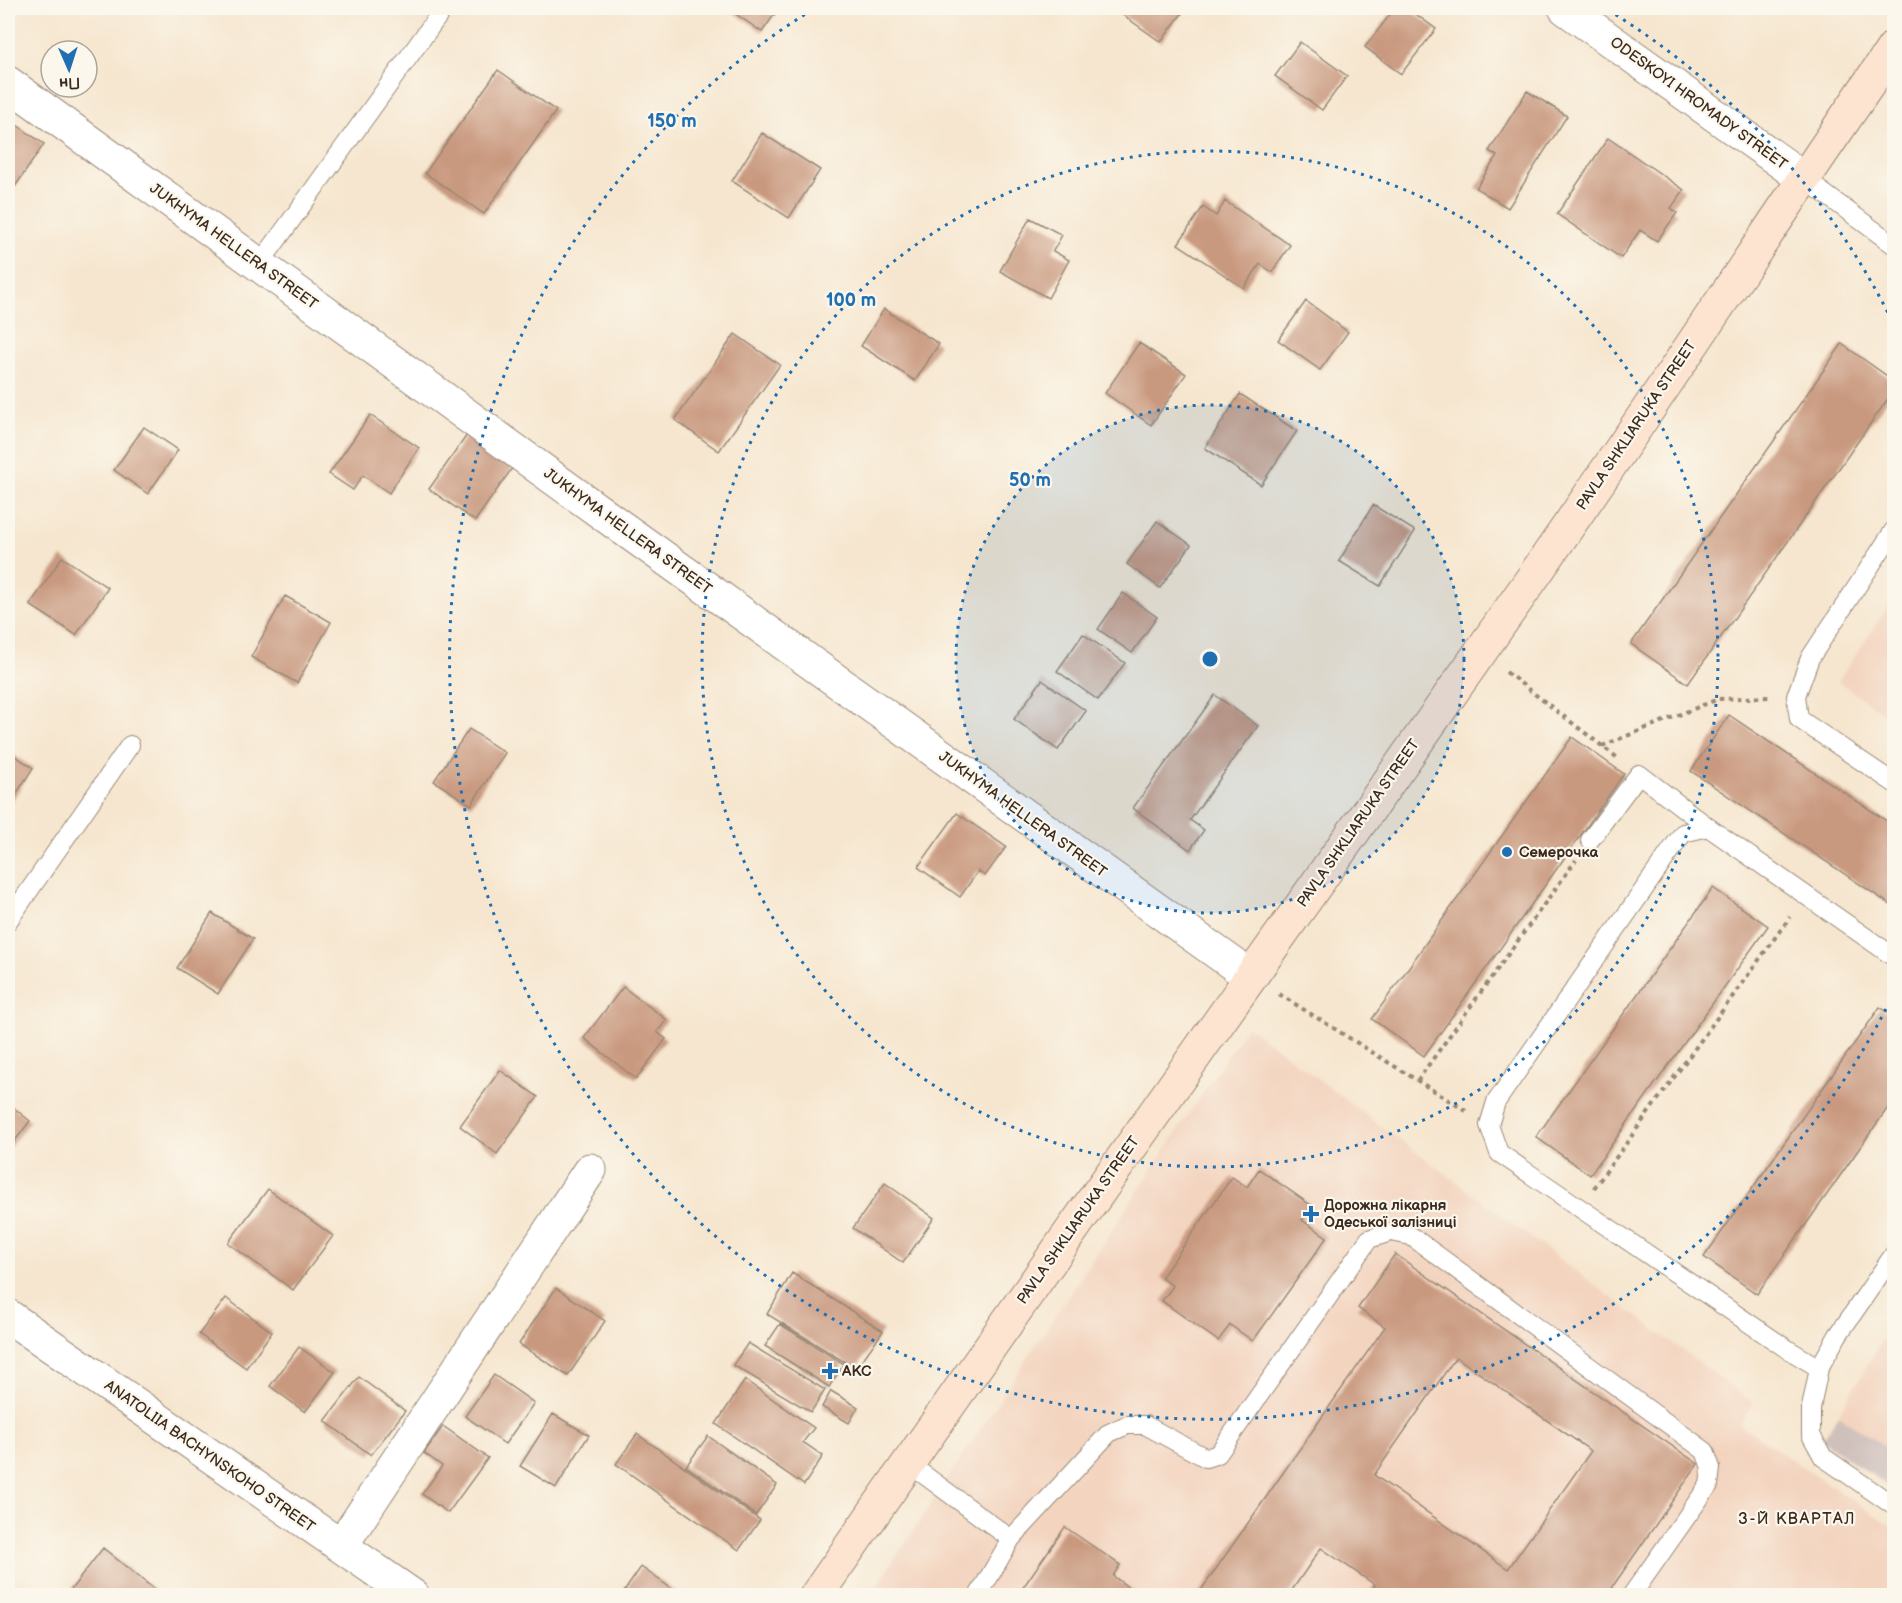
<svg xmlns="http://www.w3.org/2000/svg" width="1902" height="1603" font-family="'Balsamiq Sans',sans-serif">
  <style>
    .built { fill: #f3d4bf }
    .industrial { fill: #cfc0bb }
    .building { fill: #c9997f; fill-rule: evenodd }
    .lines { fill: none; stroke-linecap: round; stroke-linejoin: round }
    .lane-casing { stroke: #988876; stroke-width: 20 }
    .street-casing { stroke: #988876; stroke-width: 35 }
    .secondary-casing { stroke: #988876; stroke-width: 35 }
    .path { stroke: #988876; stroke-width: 4; stroke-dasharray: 4.5 4.5; stroke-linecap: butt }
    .lane { stroke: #fff; stroke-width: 18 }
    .street { stroke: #fff; stroke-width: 33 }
    .secondary { stroke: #fde4d1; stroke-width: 33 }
    .ring { fill: none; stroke: #1f6fb2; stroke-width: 3; stroke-dasharray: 3 6 }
    .poi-dot { fill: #1f6fb2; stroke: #fbf7ec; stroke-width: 2 }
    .labels { text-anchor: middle; stroke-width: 4.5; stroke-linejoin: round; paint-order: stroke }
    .street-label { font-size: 15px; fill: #3b2a1e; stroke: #fbf7ec }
    .poi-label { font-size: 15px; font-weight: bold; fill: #3b2a1e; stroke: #fbf7ec; text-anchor: start }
    .neighbourhood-label { font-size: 16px; letter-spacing: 1.5px; fill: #3b2a1e; stroke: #fbf7ec }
    .centre { fill: #1f6fb2; stroke: #fbf7ec; stroke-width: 3 }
    .ring-label { font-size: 18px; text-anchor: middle; font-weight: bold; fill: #1f6fb2; stroke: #fbf7ec; stroke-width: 4.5; stroke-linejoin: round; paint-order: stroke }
  </style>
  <rect width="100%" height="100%" fill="#fbf7ec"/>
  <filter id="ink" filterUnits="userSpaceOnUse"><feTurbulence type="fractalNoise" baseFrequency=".0167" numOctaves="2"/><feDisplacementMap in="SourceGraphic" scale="12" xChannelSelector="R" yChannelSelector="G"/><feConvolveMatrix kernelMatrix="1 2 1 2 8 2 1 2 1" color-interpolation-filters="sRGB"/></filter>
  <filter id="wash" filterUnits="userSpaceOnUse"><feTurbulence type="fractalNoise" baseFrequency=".008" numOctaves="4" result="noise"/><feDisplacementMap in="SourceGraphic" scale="24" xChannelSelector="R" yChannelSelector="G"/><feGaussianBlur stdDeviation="1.35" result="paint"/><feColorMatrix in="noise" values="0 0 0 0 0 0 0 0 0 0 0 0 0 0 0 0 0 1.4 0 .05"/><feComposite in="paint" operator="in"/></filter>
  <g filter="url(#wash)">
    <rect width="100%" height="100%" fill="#f6e6cf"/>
    <path class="built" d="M1894,598V721L1838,681Z
      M1247,1026L1753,1403L1740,1425L1894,1528V1595L870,1596Z
      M1894,1320V1452L1838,1415Z"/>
    <path class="industrial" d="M1838,1415L1894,1452V1490L1822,1441Z"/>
    <g id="blocks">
      <path class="building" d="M727,8H779L762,32Z
        M1113,8H1186L1161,42Z
        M1395,8H1407L1436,29L1401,74L1365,47Z
        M1300,42L1347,76L1322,110L1275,76Z
        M498,70L556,111L484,214L425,173Z
        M1527,91L1567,116L1508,208L1476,188L1497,156L1489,151Z
        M8,119L44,144L8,197Z
        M762,133L820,170L789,218L732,181Z
        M1608,138L1684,190L1671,208L1677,213L1657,241L1640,230L1621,258L1557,214Z
        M1225,201L1290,245L1272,272L1260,264L1244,288L1178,244L1203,207L1216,216Z
        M1030,218L1062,235L1053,251L1069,260L1048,298L1000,271Z
        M1306,301L1348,332L1320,370L1278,340Z
        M884,309L939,344L915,381L861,346Z
        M735,334L780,365L719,451L675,420Z
        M1139,343L1186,374L1151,425L1105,393Z
        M1842,344L1894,381V390L1688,684L1631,644Z
        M1240,394L1297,431L1261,485L1205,448Z
        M370,415L419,448L389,493L363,475L353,490L329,474Z
        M144,427L178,450L148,494L114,470Z
        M467,435L513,467L475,521L429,489Z
        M1373,505L1415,531L1380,586L1339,561Z
        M1157,521L1191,545L1160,588L1127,564Z
        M62,557L108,588L76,635L30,605Z
        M1123,593L1157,617L1132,653L1098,629Z
        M285,596L331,622L297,683L251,657Z
        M1083,634L1125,663L1098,700L1057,671Z
        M1042,680L1086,711L1058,750L1014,719Z
        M1215,695L1258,726L1190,820L1204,830L1190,850L1133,808Z
        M1729,715L1894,826V907L1691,771Z
        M469,729L505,753L471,805L434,781Z
        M1572,737L1624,774L1424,1056L1372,1019Z
        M8,751L33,768L8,807Z
        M957,813L1006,847L985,876L978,871L960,897L918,867Z
        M1713,888L1768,926L1590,1175L1536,1137Z
        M212,913L253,939L218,994L177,968Z
        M623,987L667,1020L657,1032L666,1039L636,1079L584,1038Z
        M1880,1007L1894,1017V1099L1757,1294L1704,1257Z
        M500,1070L538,1097L497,1154L460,1126Z
        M8,1103L30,1121L8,1150Z
        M1259,1169L1312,1206L1302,1220L1327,1237L1253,1341L1230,1325L1218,1341L1162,1301L1173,1286L1161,1278L1232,1177L1247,1187Z
        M885,1183L934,1218L903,1263L853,1228Z
        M268,1189L333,1236L293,1290L228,1243Z
        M1395,1254L1698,1464L1606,1596H1368L1375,1585L1321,1548L1288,1596H1197L1385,1327L1358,1308ZM1456,1357L1591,1451L1508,1569L1374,1475Z
        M792,1273L883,1331L856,1369L767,1314Z
        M556,1288L605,1321L568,1376L519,1344Z
        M226,1298L272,1332L246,1368L199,1334Z
        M780,1324L844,1364L829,1387L765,1346Z
        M748,1343L825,1390L811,1412L733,1365Z
        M299,1347L335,1372L305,1412L270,1386Z
        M494,1375L534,1403L505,1444L465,1416Z
        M359,1377L405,1411L371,1455L325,1421Z
        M745,1380L814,1428L803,1442L823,1456L804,1485L716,1424Z
        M831,1391L858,1407L849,1423L822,1407Z
        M553,1414L589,1435L556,1488L520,1466Z
        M443,1426L488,1458L448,1513L422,1494L442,1466L424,1453Z
        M637,1434L760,1520L739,1550L616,1464Z
        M708,1436L777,1485L756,1515L686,1466Z
        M1065,1527L1120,1565L1113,1576L1140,1596H1017Z
        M103,1548L155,1590L151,1596H66Z
        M641,1567L682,1596H621Z"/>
    </g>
  </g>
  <g filter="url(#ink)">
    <use href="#blocks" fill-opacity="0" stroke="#988876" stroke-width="1.5"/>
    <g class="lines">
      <defs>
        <path id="lane" d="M1803,178L1894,245
          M259,265L444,8
          M1894,530L1810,658L1796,696L1799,719L1894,783
          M1590,840L1639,774L1708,827
          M8,921L130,745
          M1894,1254L1838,1335L1819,1368L1811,1408V1435L1823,1457L1894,1506
          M1819,1368L1784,1347L1499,1153L1489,1125L1496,1102L1683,833L1708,827L1894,957
          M908,1463L1011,1539
          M978,1596L1011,1539L1109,1433L1127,1425H1145L1206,1458L1218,1454L1369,1239L1391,1232L1411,1236L1705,1451L1711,1468L1709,1485L1631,1596"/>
        <path id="street" d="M1565,8L1803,178
          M8,83L621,527L1250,976
          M8,1316L413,1596
          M341,1546L590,1170"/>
        <path id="secondary" d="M816,1596C1052,1255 1293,919 1531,580C1654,404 1772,224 1894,47"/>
      </defs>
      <use href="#lane" class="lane-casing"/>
      <use href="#street" class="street-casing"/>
      <use href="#secondary" class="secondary-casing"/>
      <path class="path" d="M1506,672L1619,759
        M1602,746L1718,699L1771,697
        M1279,994L1466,1111
        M1417,1081L1576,860
        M1594,1188L1790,917"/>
      <use href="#lane" class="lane"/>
      <use href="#street" class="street"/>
      <use href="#secondary" class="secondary"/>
    </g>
  </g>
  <circle cx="1210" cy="659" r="254" fill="#1f6fb2" fill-opacity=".12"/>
  <g class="ring">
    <circle cx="1210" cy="659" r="254"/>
    <circle cx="1210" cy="659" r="508"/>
    <path d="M1894 993A761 761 0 1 1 812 10M1608 10A761 761 0 0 1 1894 325"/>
  </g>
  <g class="poi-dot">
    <circle cx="1507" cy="852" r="6"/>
    <path d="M1308 1205h6v6h6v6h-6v6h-6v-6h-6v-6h6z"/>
    <path d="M827 1362h6v6h6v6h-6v6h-6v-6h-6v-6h6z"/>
  </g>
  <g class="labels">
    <g class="street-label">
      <text transform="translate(1699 103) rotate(36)" y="5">ODESKOYI HROMADY STREET</text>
      <text transform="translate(234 246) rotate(36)" y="5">JUKHYMA HELLERA STREET</text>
      <text transform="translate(1636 425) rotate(-56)" y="5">PAVLA SHKLIARUKA STREET</text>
      <text transform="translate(628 531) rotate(36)" y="5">JUKHYMA HELLERA STREET</text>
      <text transform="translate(1023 814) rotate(36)" y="5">JUKHYMA HELLERA STREET</text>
      <text transform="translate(1358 823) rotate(-55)" y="5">PAVLA SHKLIARUKA STREET</text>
      <text transform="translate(1078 1220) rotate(-55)" y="5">PAVLA SHKLIARUKA STREET</text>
      <text transform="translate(210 1456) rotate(35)" y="5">ANATOLIIA BACHYNSKOHO STREET</text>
    </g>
    <g class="poi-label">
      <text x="1519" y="857">Семерочка</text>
      <text x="1324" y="1210">Дорожна лікарня<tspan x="1324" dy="17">Одеської залізниці</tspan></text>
      <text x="842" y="1376">АКС</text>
    </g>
    <g class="neighbourhood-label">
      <text x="1797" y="1524">3-Й КВАРТАЛ</text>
    </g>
  </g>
  <circle cx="1210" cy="659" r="9" class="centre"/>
  <g class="ring-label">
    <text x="672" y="127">150 m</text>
    <text x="851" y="306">100 m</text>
    <text x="1030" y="486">50 m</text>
  </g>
  <rect width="1902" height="1603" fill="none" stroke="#fbf7ec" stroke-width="30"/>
  <g transform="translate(69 69) rotate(177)"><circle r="28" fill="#fbf7ec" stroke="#aea59a" stroke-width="1.5"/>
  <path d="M0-4.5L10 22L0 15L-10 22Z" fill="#1f6fb2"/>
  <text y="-9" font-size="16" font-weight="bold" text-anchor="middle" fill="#3b2a1e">Пн</text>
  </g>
</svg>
